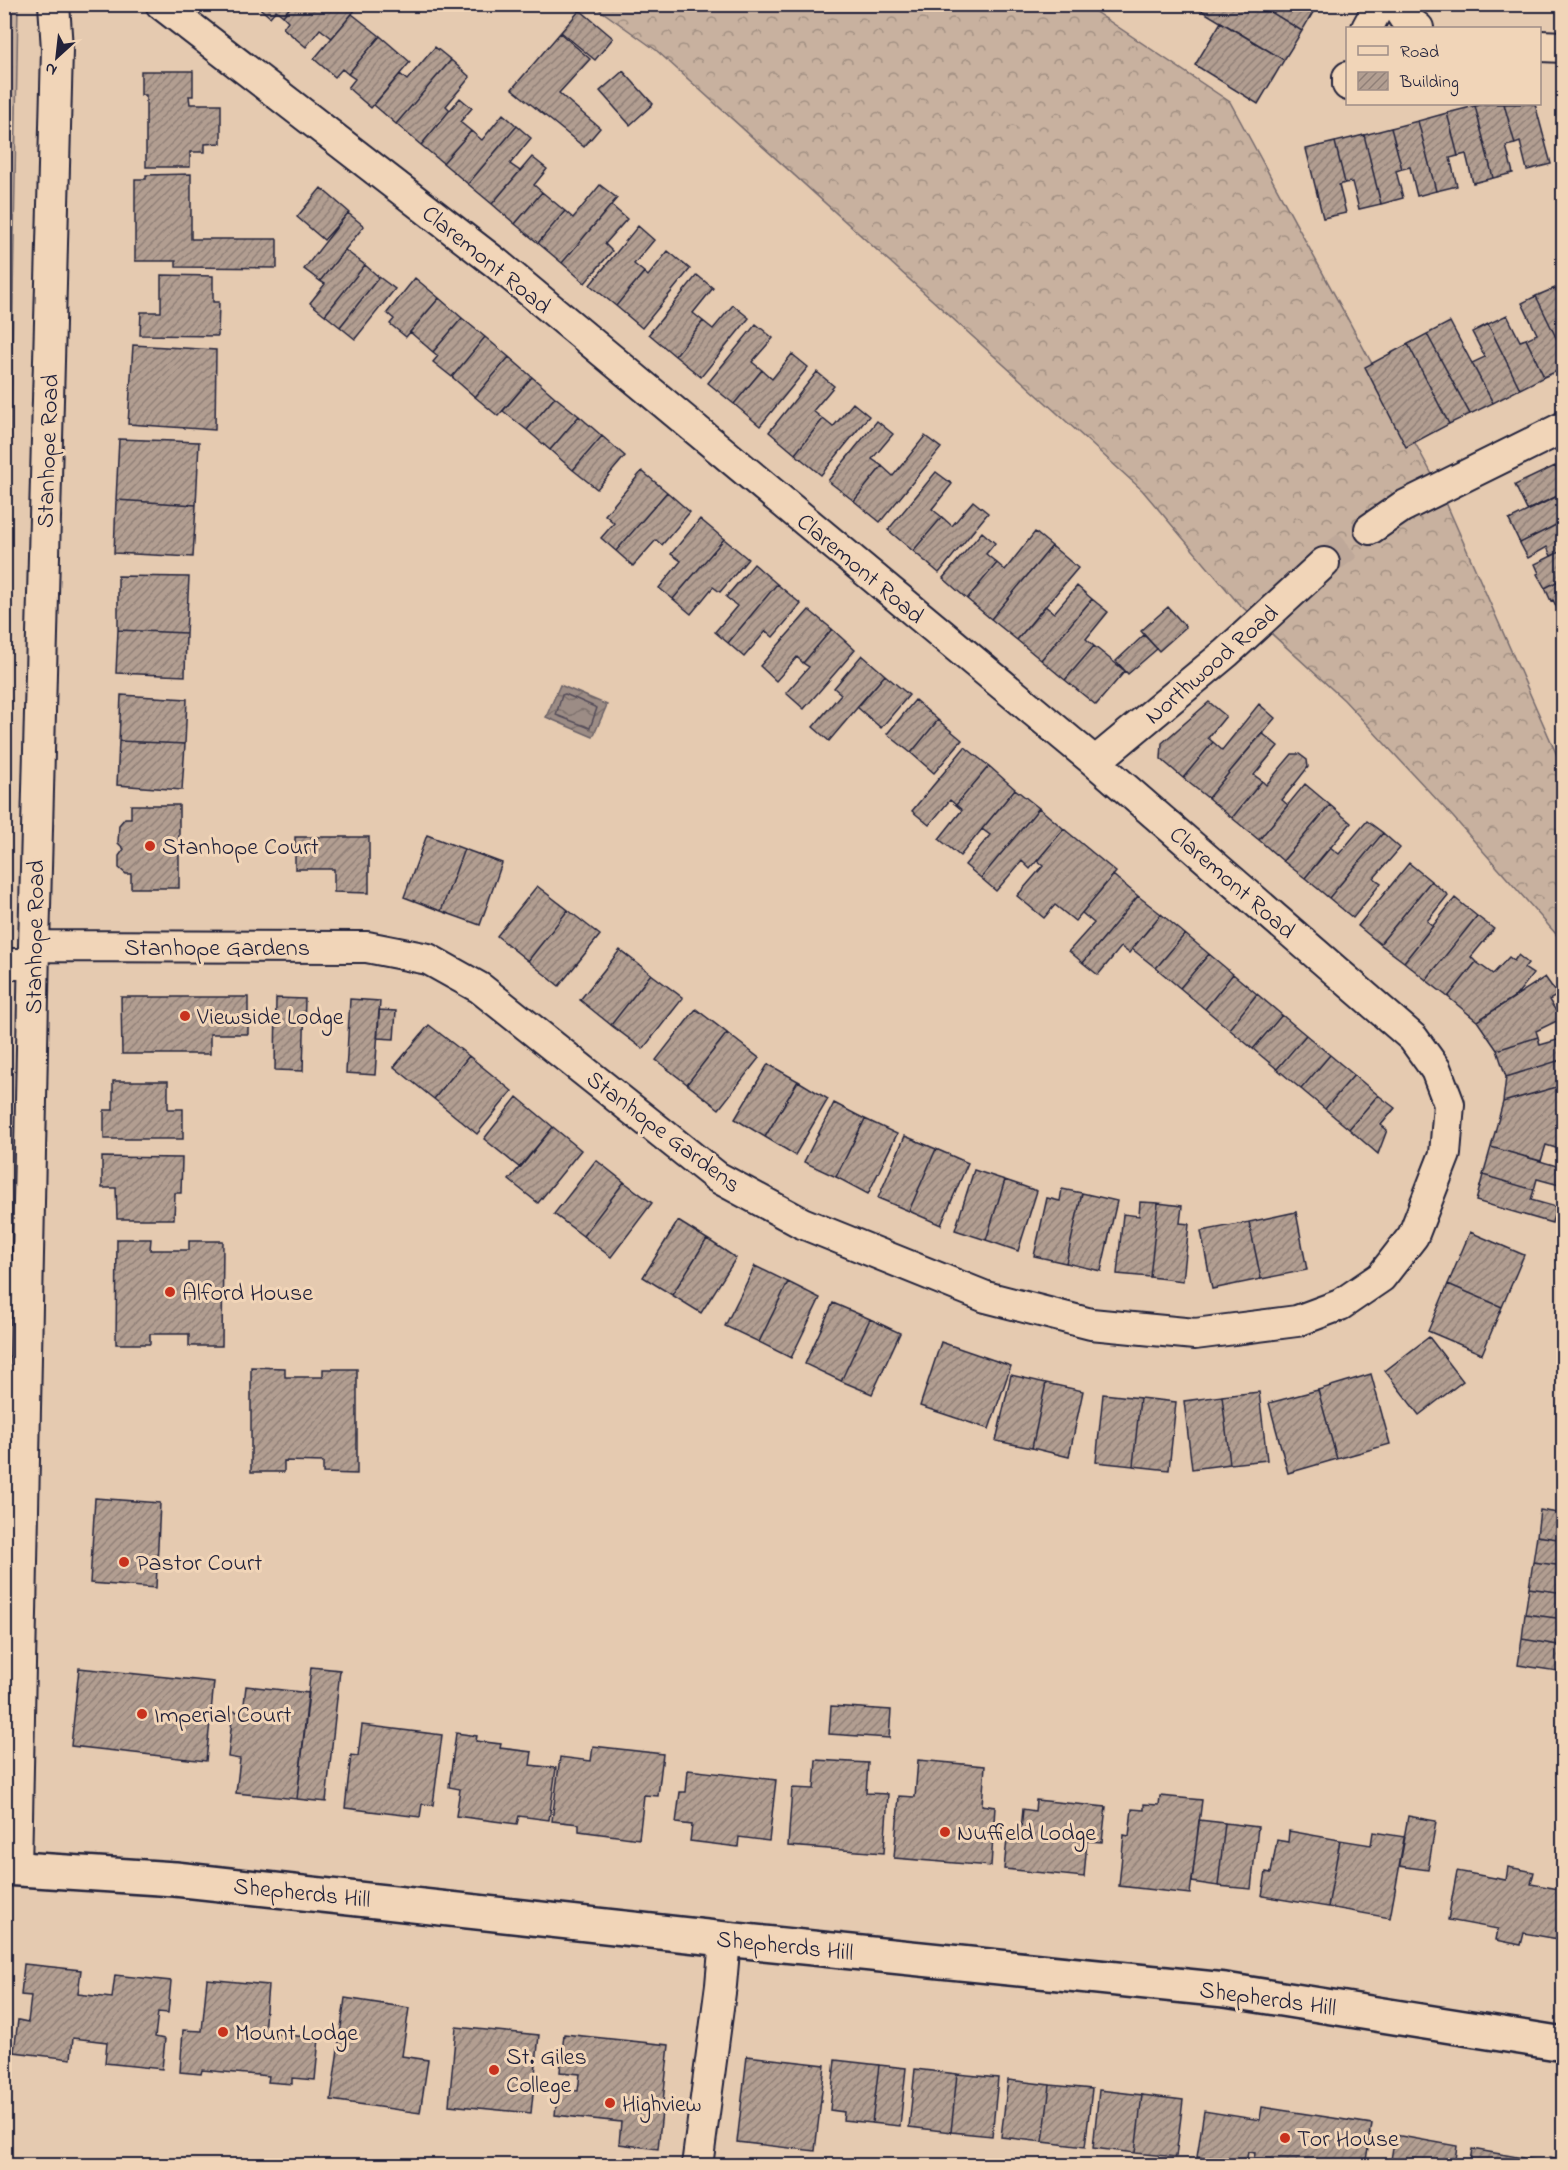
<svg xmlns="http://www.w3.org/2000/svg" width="1568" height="2170" font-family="'Indie Flower',sans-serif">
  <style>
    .grass { fill: url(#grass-tufts); stroke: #756a6d; stroke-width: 1.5 }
    .forest { fill: url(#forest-crowns); stroke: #756a6d; stroke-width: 1.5 }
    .water { fill: url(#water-waves); stroke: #6b6267; stroke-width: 1.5 }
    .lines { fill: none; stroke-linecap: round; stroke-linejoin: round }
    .shore { stroke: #534c59; stroke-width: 1.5 }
    .building { fill: url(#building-hatch); stroke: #22223b; stroke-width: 1.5 }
    .minor-tunnel { stroke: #bea899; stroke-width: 30; stroke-dasharray: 30 15; stroke-linecap: butt }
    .minor-casing { stroke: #22223b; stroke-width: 34 }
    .tertiary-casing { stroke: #22223b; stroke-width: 38 }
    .minor { stroke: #f1d5b8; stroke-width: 30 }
    .tertiary { stroke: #f1d5b8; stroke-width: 33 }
    .poi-dot { fill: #c8321e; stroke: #f1d5b8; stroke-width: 2 }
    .labels { text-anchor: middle; stroke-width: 6; stroke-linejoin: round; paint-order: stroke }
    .street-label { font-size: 24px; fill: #22223b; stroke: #f1d5b8 }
    .poi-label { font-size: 24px; fill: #22223b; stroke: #f1d5b8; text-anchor: start }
  </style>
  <defs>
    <pattern id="grass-tufts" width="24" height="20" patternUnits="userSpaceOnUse" patternTransform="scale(1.5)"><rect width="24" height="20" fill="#c8b19f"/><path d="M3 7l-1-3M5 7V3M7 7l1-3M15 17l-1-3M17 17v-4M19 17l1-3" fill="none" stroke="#a29083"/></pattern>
    <pattern id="forest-crowns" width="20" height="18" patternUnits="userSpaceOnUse" patternTransform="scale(1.5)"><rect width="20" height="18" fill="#c8b19f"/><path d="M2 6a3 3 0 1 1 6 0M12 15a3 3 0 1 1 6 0" fill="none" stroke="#a29083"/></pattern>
    <pattern id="water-waves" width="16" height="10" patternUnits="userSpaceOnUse" patternTransform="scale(1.5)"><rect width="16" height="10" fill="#9c8c85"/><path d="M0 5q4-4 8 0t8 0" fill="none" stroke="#7f726e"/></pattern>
    <pattern id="building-hatch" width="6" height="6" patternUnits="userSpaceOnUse" patternTransform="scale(1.5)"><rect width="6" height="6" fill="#b29e91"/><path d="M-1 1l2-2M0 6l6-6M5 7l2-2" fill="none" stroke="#908078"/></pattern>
  </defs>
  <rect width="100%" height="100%" fill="#e5cab0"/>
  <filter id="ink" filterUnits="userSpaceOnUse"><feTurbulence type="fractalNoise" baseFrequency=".0167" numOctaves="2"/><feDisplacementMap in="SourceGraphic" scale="12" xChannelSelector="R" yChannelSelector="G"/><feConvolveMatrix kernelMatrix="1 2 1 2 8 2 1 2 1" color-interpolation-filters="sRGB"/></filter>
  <g filter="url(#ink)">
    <path class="grass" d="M18,4L10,473H5L4,5Z"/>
    <path class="forest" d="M593,5H1085L1230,102L1440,489L1563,769V942L1453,817L1344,700L1238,603L1142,490L656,50Z"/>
    <path class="water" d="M560,685L607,705L593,737L546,717Z"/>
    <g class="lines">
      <path class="shore" d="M565,694L597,708L590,728L556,715L562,695Z"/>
    </g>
    <path class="building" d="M255,4H293L283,16L276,10L270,17Z
      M293,4H360L332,38L320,29L306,47L283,28L288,21L283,16Z
      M1206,4H1247L1254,9L1258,4L1302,31L1284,60L1202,11Z
      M1258,4H1318L1302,31Z
      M580,10L613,38L595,60L561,32Z
      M352,14L380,36L348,74L342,69L335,77L314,59Z
      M1221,22L1284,60L1258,104L1195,65Z
      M560,33L590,59L559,93L600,128L584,147L512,89Z
      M380,36L410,62L371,108L348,88L355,79L348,74Z
      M435,47L451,60L396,124L374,105L400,74L407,80Z
      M451,60L470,77L446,106L450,110L421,145L396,124Z
      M141,71H193V96H189L190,104H221V143L205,144V152H190V167H146V95H141Z
      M623,71L653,104L630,125L600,91Z
      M460,98L472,108L460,122L471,131L443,163L421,145Z
      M1486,104H1504L1515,144L1506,146L1513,173L1493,178L1475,106Z
      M1504,104H1535L1551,164L1527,170L1520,142L1515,144Z
      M1475,106L1493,178L1473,183L1466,154L1458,156L1447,113Z
      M1447,113L1458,156L1450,158L1457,186L1436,191L1418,121Z
      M503,114L517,126L468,184L443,163L471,131L482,140Z
      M1418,121L1436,191L1417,196L1410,167L1402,169L1391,128Z
      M517,126L531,138L510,164L520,171L492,204L468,184Z
      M1391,128L1402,169L1396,171L1403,198L1381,204L1364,135Z
      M1364,135L1381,204L1359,209L1352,182L1345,183L1335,142Z
      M1335,142L1345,183L1339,185L1346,213L1323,218L1306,149Z
      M532,157L547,169L534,185L542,192L515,224L492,204Z
      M191,174V239H277V268L176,267V261H135V179H146V175Z
      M600,185L617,198L562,263L538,243L565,211L573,218Z
      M321,188L349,212L324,240L297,217Z
      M542,192L565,211L538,243L515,224Z
      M611,205L627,219L605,244L612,251L585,283L562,263Z
      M348,213L364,226L320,281L304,269Z
      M638,226L654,240L634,264L644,272L616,306L590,285Z
      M345,250L365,265L325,315L310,303L325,284L320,281Z
      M668,251L690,269L642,328L616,306L644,272L648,276Z
      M365,265L379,277L340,327L325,315Z
      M161,275L213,276V302H219L218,336L140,335L141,312H161Z
      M697,275L713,288L693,313L703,321L675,356L649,334Z
      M379,277L395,289L355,339L340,327Z
      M415,278L439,298L406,337L390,324L394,319L387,313Z
      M1555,288L1564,307V354L1536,296Z
      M1536,296L1564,354V368L1544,377L1526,339L1537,334L1522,303Z
      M439,298L462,318L433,352L410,332Z
      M733,305L749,318L701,377L675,356L703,321L713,329Z
      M1507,315L1520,341L1526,339L1544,377L1520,389L1488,324Z
      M462,318L485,337L452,377L433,362L438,356L433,352Z
      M1450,322L1493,403L1470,414L1427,334Z
      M756,324L773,338L752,362L762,370L734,404L708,383Z
      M1488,324L1520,389L1493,403L1472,363L1485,357L1472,332Z
      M1427,334L1470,414L1449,424L1408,344Z
      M485,337L509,357L475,397L452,377Z
      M1408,344L1449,424L1406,447L1365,367Z
      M133,345L216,350L215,430L128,424Z
      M792,354L808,367L760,426L734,404L762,370L772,379Z
      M509,357L532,377L498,416L475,397Z
      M817,372L834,386L813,411L823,419L795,454L769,432Z
      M532,377L555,397L527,430L503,411Z
      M555,397L579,416L550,450L527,430Z
      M853,403L869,416L821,475L795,454L823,419L833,427Z
      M579,416L602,436L573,470L550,450Z
      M877,421L893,434L872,459L882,466L854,501L828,481Z
      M602,436L625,456L597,489L573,470Z
      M925,436L941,448L880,522L854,501L882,466L893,476Z
      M119,439L199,442L196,505L116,500Z
      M1555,466L1564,483V493L1527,510L1515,485Z
      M642,471L667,492L616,551L601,538L614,523L605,515Z
      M936,472L952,484L932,509L942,517L913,551L888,530Z
      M667,492L690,512L662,545L656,540L633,566L616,551Z
      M1564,493V521L1520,543L1509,520Z
      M116,500L196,505L193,557L114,553Z
      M973,501L988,513L939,573L913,551L942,517L952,526Z
      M700,519L724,539L673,599L659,588L681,561L671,554Z
      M1564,521V550L1551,556L1547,547L1528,558L1520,543Z
      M982,532L995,543L986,554L997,563L967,599L943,578Z
      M1035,532L1052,546L991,619L967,599L997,563L1005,570Z
      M724,539L748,559L720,592L713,587L691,614L673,599Z
      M1052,546L1078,568L1017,640L991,619Z
      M1564,550V578L1545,588L1537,574L1539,573L1535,564Z
      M754,564L777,584L728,643L715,632L737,606L726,597Z
      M118,576L189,577L186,633L118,630Z
      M1564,578V607L1558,610L1553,600L1551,601L1545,588Z
      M777,584L801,604L773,637L766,631L744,657L728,643Z
      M1077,586L1092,599L1041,660L1017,640L1045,606L1054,613Z
      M1092,599L1108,612L1086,639L1094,646L1065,680L1041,660Z
      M1168,607L1186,627L1159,651L1141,631Z
      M809,610L832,629L803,663L797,657L776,681L760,666Z
      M832,629L855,650L804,709L786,693L809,667L803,663Z
      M118,630L186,633L185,676L116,673Z
      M1144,635L1157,649L1128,674L1116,661Z
      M1094,646L1125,671L1096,705L1065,680Z
      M862,655L885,675L829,741L813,727L841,694L834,688Z
      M885,675L909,695L881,728L857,707Z
      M121,695L187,699L185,744L119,741Z
      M915,700L938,720L911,753L887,734Z
      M1209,702L1226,716L1208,738L1213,742L1183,778L1161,759L1162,743Z
      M1259,704L1275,718L1208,798L1183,778L1213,742L1222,750Z
      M938,720L962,740L934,773L911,753Z
      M1262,733L1278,746L1254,775L1262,781L1232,818L1208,798Z
      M119,741L185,744L182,790L117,785Z
      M965,747L989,766L956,805L950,800L929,825L912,811Z
      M1292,754H1299L1307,760L1308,767L1282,800L1288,805L1259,840L1232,818L1262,781L1266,785Z
      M989,766L1015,789L960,856L939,839L962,810L956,805Z
      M1305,784L1330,805L1283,861L1259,840Z
      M1015,789L1039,808L981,878L965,865L990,835L982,829Z
      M131,805H179V888H131V874H126L119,868V856L124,849L118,843L119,825L125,818H131Z
      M1330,805L1351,823L1305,878L1283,861Z
      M1039,808L1064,829L1030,869L1022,861L996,891L981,878Z
      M1367,821L1383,833L1329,898L1305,878L1330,847L1339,854Z
      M1064,829L1116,872L1075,921L1055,905L1044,918L1017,896L1043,866L1037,861Z
      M1383,833L1400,848L1374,878L1381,883L1353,918L1329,898Z
      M427,835L464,849L441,911L404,897Z
      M295,837H369V893L334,892V869H295Z
      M464,849L502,863L480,925L441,911Z
      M1409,863L1431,881L1380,944L1358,926Z
      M1113,875L1138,896L1083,963L1069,951L1094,923L1082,913Z
      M1431,881L1448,895L1427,921L1433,926L1404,962L1380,944Z
      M537,886L568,910L528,961L497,936Z
      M1138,896L1161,914L1129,953L1121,947L1098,975L1083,963Z
      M1455,898L1477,916L1426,980L1404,962Z
      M568,910L600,935L559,986L528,961Z
      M1161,914L1185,934L1156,968L1132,949Z
      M1477,916L1494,929L1471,957L1476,962L1448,997L1426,980Z
      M1185,934L1209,954L1180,988L1156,968Z
      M620,950L651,974L611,1025L580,1000Z
      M1209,954L1233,974L1205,1009L1180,988Z
      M1518,955L1528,963L1524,968L1533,974L1515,997L1477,1021L1448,997L1476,962L1493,974L1509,957L1514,961Z
      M651,974L683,998L643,1049L611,1025Z
      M1233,974L1257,994L1229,1029L1205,1009Z
      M1545,977L1558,995L1549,1000L1561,1019L1536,1031L1538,1037L1497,1050L1477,1021Z
      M1257,994L1282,1015L1253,1049L1229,1029Z
      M121,997H248V1034H210V1054H122Z
      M276,998L305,999L303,1071L275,1070Z
      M350,999L380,1001L375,1075L346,1073Z
      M696,1009L727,1033L687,1084L656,1060Z
      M379,1010L396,1011L394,1039L377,1038Z
      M1282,1015L1306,1035L1277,1069L1253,1049Z
      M429,1025L469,1056L434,1099L394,1067Z
      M727,1033L759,1058L719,1109L687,1084Z
      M1306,1035L1330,1055L1301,1089L1277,1069Z
      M1538,1037L1540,1045L1564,1038V1059L1506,1077L1497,1050Z
      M1330,1055L1354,1075L1325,1109L1301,1089Z
      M469,1056L512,1091L477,1134L434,1099Z
      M1564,1059V1085L1503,1102L1506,1077Z
      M768,1064L798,1081L765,1137L735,1119Z
      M1354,1075L1378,1095L1349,1129L1325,1109Z
      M113,1081H168V1109H183V1139H104V1110H113Z
      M798,1081L828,1099L795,1155L765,1137Z
      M1564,1085V1135L1559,1149L1546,1145L1541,1161L1491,1147L1503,1102Z
      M1378,1095L1395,1108L1381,1125L1387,1130L1378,1154L1349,1129Z
      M517,1097L553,1127L520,1168L484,1139Z
      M834,1103L865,1119L836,1177L804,1162Z
      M865,1119L897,1134L868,1194L836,1177Z
      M553,1127L581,1150L538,1203L509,1180Z
      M905,1136L936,1149L909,1211L878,1198Z
      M1491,1147L1564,1168L1563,1186L1537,1179L1534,1190L1483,1175Z
      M936,1149L968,1163L941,1225L909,1211Z
      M102,1157L182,1158L181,1193H175L174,1219H117L116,1188H102Z
      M596,1160L624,1182L583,1236L554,1214Z
      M974,1170L1005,1180L986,1240L955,1230Z
      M1483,1175L1534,1190L1531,1200L1556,1207L1552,1223L1476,1201Z
      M1005,1180L1037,1191L1018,1251L986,1240Z
      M624,1182L652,1203L611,1257L583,1236Z
      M1062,1189L1082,1193L1066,1263L1034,1256L1047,1198L1060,1201Z
      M1082,1193L1117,1201L1101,1271L1066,1263Z
      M1140,1202L1158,1203L1150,1277L1117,1274L1123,1214L1139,1216Z
      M1158,1203L1182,1206L1180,1223L1189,1224L1183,1281L1150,1277Z
      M1296,1212L1307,1270L1261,1279L1249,1222Z
      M678,1221L707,1239L672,1295L643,1277Z
      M1249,1222L1261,1279L1212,1289L1201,1231Z
      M1470,1232L1524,1255L1502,1307L1448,1284Z
      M117,1239H151L150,1250H189V1241H223L222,1346H189V1334H150V1344H116Z
      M707,1239L736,1258L701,1313L672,1295Z
      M755,1266L788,1282L759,1342L725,1326Z
      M788,1282L820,1298L791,1358L759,1342Z
      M1448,1284L1502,1307L1482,1354L1428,1331Z
      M833,1303L870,1319L841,1381L805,1364Z
      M870,1319L900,1333L872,1394L841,1381Z
      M1429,1337L1463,1381L1419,1415L1385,1371Z
      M941,1342L1011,1366L989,1429L920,1406Z
      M251,1367L285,1368V1377H323V1369H357V1474L323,1473V1462L284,1461V1472H251Z
      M1371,1374L1390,1444L1337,1459L1318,1390Z
      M1011,1375L1046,1383L1032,1448L996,1441Z
      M1046,1383L1083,1391L1069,1457L1032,1448Z
      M1318,1390L1337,1459L1288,1473L1269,1403Z
      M1259,1392L1267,1460L1230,1464L1222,1396Z
      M1103,1394L1140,1398L1133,1466L1096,1462Z
      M1222,1396L1230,1464L1192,1469L1184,1401Z
      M1140,1398L1176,1402L1169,1470L1133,1466Z
      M95,1498L160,1503L156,1588L90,1583Z
      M1540,1510L1564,1514V1540L1537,1536Z
      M1537,1536L1564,1540V1566L1533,1562Z
      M1533,1562L1564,1566V1593L1529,1588Z
      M1529,1588L1564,1593V1619L1525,1614Z
      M1525,1614L1564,1619V1646L1522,1639Z
      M1522,1639L1564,1646V1672L1518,1665Z
      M311,1667L340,1670L326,1802L297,1799Z
      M79,1668L214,1682L206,1761L71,1746Z
      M246,1686L309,1693L297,1799L236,1793L240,1759L228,1757L233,1711L243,1713Z
      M831,1706L891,1710L889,1738L829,1734Z
      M362,1725L442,1735L433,1805L422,1804L420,1817L345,1808L351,1755L358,1756Z
      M456,1733L477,1736L476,1741L501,1744L500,1748L532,1752L530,1765L556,1768L549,1820L519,1816L517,1824L456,1816L460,1789L449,1787Z
      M593,1746L663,1754L658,1796L644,1795L639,1839L579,1831V1824L552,1821L560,1757L591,1761Z
      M816,1760L868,1763L866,1793L888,1794L884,1853L788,1846L792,1788L814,1789Z
      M918,1760L985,1766L982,1805L995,1807L991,1866L894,1858L899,1796L915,1797Z
      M688,1770L776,1780L769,1841L739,1837L738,1847L690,1841L692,1825L676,1823L680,1792H686Z
      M1160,1796L1202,1800L1190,1894L1119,1886L1124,1835L1129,1836L1132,1809L1144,1810V1804L1159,1805Z
      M1036,1800L1106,1807L1102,1842L1087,1841L1084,1877L1004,1869L1007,1839L1020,1840L1023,1809L1035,1811Z
      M1408,1816L1436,1821L1428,1870L1399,1866Z
      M1199,1820L1225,1823L1218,1886L1192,1882Z
      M1225,1823L1258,1827L1251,1889L1218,1886Z
      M1289,1831L1340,1840L1328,1907L1262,1896L1266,1872L1271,1873L1277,1840L1288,1842Z
      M1373,1832L1405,1837L1390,1918L1328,1907L1340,1840L1371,1845Z
      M1508,1867L1534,1872L1531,1884L1564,1890V1940L1524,1933L1521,1945L1496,1940L1498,1929L1448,1920L1457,1871L1506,1880Z
      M24,1964L81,1970L78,1994L112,1998L115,1975L171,1981L168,2013L158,2012L155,2037L165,2039L162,2069L105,2063L107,2042L73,2038L71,2059L14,2052L18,2020L28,2022L31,1996L21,1995Z
      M207,1979L268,1985L264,2033L319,2038L315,2080L292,2078V2084L268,2082L269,2076L202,2070L201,2074L180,2072L183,2030L202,2031Z
      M345,1998L409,2008L402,2056L428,2060L420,2113L331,2100Z
      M456,2027L539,2035L531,2113L449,2105Z
      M564,2034L669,2045L658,2149L619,2144L621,2122L555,2115L558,2089L578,2091L580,2074L560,2072Z
      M747,2056L825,2065L815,2151L737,2142Z
      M835,2060L879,2065L872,2123L843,2120L844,2112L830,2110Z
      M879,2065L906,2068L900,2126L872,2123Z
      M915,2069L957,2074L951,2132L909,2127Z
      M957,2074L998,2078L992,2136L951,2132Z
      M1008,2080L1050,2085L1043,2142L1001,2137Z
      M1050,2085L1092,2089L1085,2147L1043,2142Z
      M1099,2090L1142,2095L1135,2153L1093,2148Z
      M1142,2095L1183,2100L1176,2157L1135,2153Z
      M1262,2107L1372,2124L1365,2166H1297L1254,2159L1255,2153L1248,2152L1246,2164L1197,2157L1204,2111L1260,2120Z
      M1395,2135L1457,2146L1454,2166H1390Z
      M1472,2149L1534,2160L1533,2166H1469Z
      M1550,2157L1564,2160V2166H1549Z"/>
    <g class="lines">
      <path class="minor-tunnel" d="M1324,563L1370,529"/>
      <defs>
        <path id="minor" d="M1395,4L1404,18L1418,28
          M1367,28L1380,4
          M1540,46L1564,47
          M1348,77V85
          M1370,529L1402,507L1564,427
          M1095,762L1226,653L1324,563
          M34,946L367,947L428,959L480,988L717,1177L802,1223L986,1297L1091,1324L1195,1334L1297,1321L1340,1305L1381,1277L1413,1236L1445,1154L1449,1104L1436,1070L1413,1038L1095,762L496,263L161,4
          M4,964H33
          M16,1870L34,946L57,49L54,4
          M697,2166L721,1985L725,1939"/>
        <path id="tertiary" d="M4,1868L175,1879L725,1939L1225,1990L1564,2044"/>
      </defs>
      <use href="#minor" class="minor-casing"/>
      <use href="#tertiary" class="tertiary-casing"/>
      <use href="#minor" class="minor"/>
      <use href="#tertiary" class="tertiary"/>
    </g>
  </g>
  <g class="poi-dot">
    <circle cx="150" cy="846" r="6"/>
    <circle cx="185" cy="1016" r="6"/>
    <circle cx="170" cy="1292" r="6"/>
    <circle cx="124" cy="1562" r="6"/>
    <circle cx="142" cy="1714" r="6"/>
    <circle cx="945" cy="1832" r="6"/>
    <circle cx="223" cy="2032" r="6"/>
    <circle cx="494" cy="2070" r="6"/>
    <circle cx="610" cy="2103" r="6"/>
    <circle cx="1285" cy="2138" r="6"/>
  </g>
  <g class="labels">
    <g class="street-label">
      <text transform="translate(487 259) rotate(39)" y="8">Claremont Road</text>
      <text transform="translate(47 451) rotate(-88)" y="8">Stanhope Road</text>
      <text transform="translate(861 568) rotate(40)" y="8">Claremont Road</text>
      <text transform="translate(1211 664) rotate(-41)" y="8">Northwood Road</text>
      <text transform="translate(1233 882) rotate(41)" y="8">Claremont Road</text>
      <text transform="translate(34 937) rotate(-89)" y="8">Stanhope Road</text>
      <text x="217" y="955">Stanhope Gardens</text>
      <text transform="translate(664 1131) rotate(37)" y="8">Stanhope Gardens</text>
      <text transform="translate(302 1892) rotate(6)" y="8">Shepherds Hill</text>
      <text transform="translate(785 1945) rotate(6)" y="8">Shepherds Hill</text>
      <text transform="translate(1268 1998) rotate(8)" y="8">Shepherds Hill</text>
    </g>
    <g class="poi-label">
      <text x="162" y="854">Stanhope Court</text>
      <text x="197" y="1024">Viewside Lodge</text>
      <text x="182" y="1300">Alford House</text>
      <text x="136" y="1570">Pastor Court</text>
      <text x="154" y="1722">Imperial Court</text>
      <text x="957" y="1840">Nuffield Lodge</text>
      <text x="235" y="2040">Mount Lodge</text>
      <text x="506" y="2064">St. Giles<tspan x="506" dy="28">College</tspan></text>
      <text x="622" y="2111">Highview</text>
      <text x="1297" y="2146">Tor House</text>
    </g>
  </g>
  <rect width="1568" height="2170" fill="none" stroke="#f1d5b8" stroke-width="24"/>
  <rect x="12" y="12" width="1544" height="2146" fill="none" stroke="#22223b" stroke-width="2" filter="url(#ink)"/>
  <rect x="1346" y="27" width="195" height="78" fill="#f1d5b8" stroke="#9e8d86" stroke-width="1.5"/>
  <rect x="1358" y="46" width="30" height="9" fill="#f1d5b8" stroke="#9e8d86" stroke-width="1.5"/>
  <text x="1400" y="57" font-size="18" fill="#22223b">Road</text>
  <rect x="1358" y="72" width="30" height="18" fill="url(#building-hatch)" stroke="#9e8d86" stroke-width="1.5"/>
  <text x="1400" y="87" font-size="18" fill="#22223b">Building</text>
  <g transform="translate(57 57) rotate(207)" stroke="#f1d5b8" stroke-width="4.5" paint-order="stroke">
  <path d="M0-4.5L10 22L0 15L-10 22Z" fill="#22223b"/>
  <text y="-9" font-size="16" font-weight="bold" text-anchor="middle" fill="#22223b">N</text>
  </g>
</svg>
